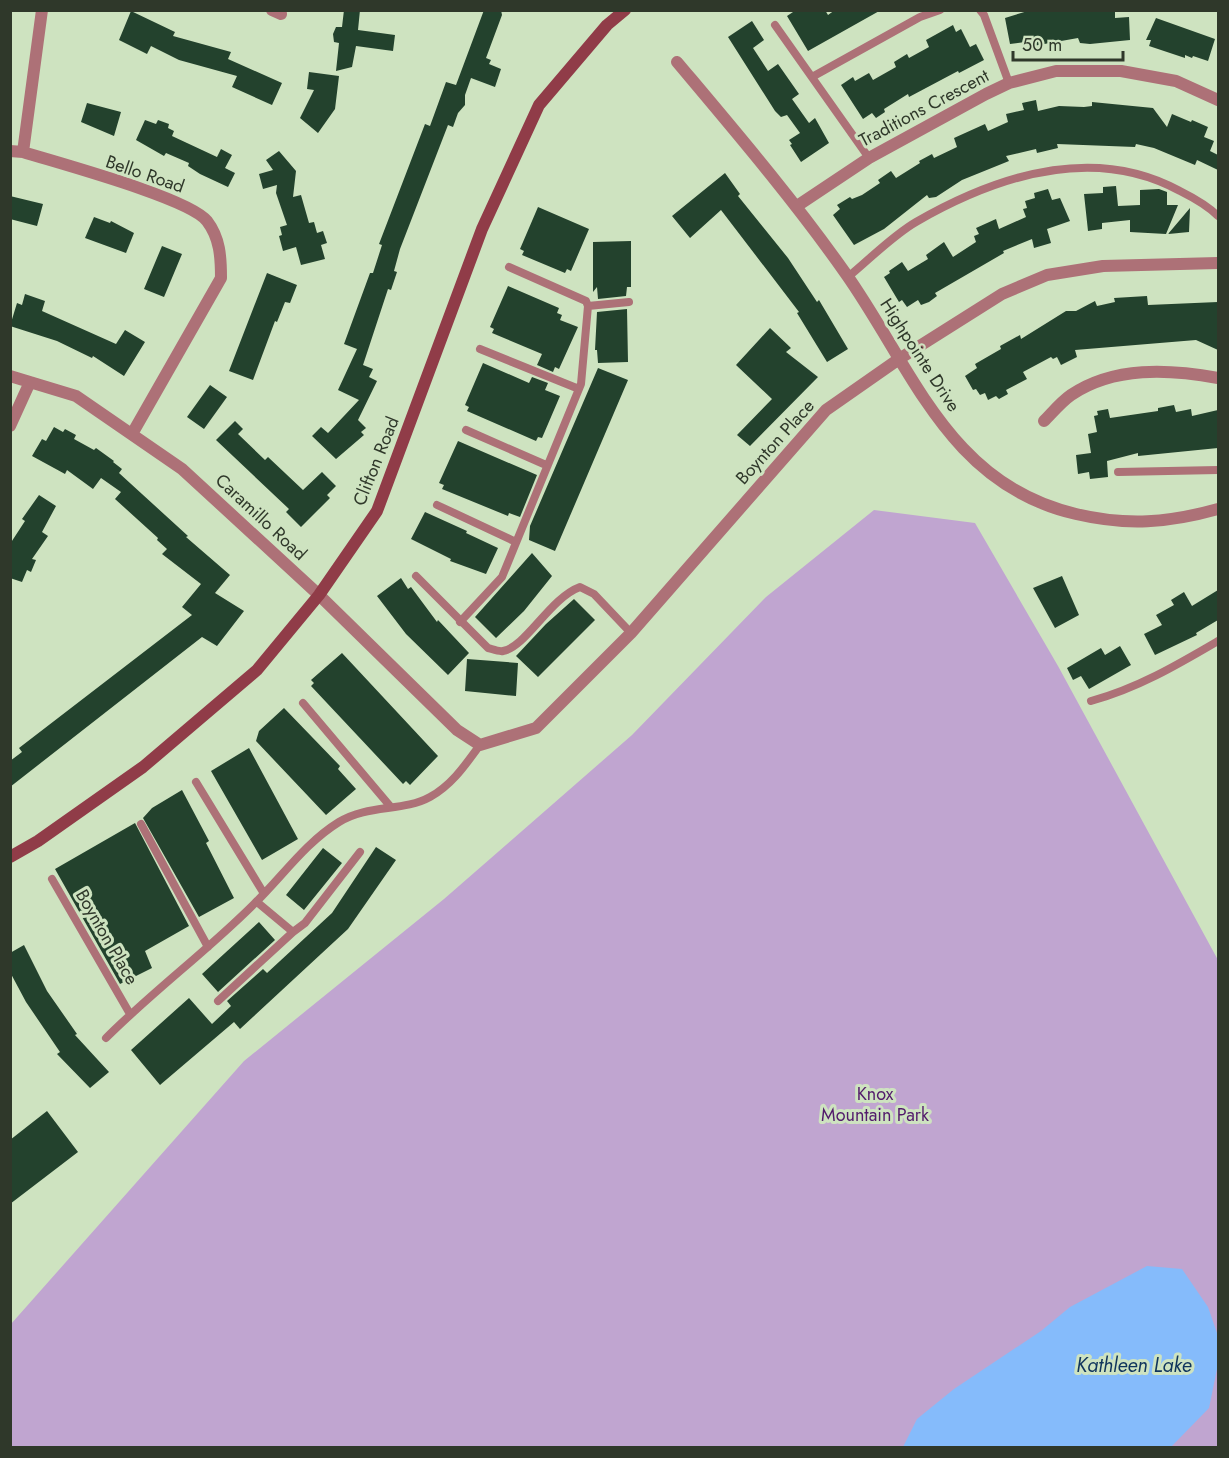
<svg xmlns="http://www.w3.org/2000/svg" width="1229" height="1458" font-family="Jost,sans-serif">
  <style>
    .green { fill: #c0a5d0 }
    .water { fill: #85bbfb }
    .building { fill: #23422d }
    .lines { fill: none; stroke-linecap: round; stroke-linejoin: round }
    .service { stroke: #ad7177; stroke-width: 8 }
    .minor { stroke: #ad7177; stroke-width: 12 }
    .secondary { stroke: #903c48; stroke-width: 12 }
    .labels { text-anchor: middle; stroke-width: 6; stroke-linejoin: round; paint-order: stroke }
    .street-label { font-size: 18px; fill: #2f382a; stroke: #cee3c0 }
    .park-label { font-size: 18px; fill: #521a6b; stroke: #cee3c0 }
    .water-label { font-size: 20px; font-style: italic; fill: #0f345c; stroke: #cee3c0 }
  </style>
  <rect width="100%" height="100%" fill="#cee3c0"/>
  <path class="green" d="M874,510L975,523L1058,666L1218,960V1447L11,1448V1324L244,1061L444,899L632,735L766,597Z"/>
  <path class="water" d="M1147,1266L1182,1269L1208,1307L1218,1336V1364L1209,1408L1171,1447H903L917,1419L954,1389L1041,1331L1070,1307Z"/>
  <path class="building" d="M344,10H360L358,30L395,35L393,51L356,46L352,67L336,71L339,43L334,42L333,34L336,27H342Z
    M484,10H501L502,15L486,58L491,60L489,64L501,69L495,87L471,78L465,95V105L458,113L453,127L448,125L400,249L394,271L397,272L391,290L388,289L363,365L373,369L369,377L377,381L358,420L366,428L361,432L364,435L336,459L312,436L321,427L328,433L359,400L338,390L357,349L344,344L370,273H373L382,245L379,244L425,124L430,126L446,82L456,85Z
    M796,10H825L828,15L835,10H881L808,51L787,16Z
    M1031,10H1115V18L1129,17L1130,40L1090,44L1080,43L1078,38L1033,46V44L1025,45V42L1010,44L1005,18Z
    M131,11L175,32L173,36L231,52L228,59L282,83L272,105L232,87L237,76L179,60L151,46L147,54L119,40Z
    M1156,18L1215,39L1208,61L1193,56L1192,58L1185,55V58L1149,46L1151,40H1146Z
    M752,21L764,40L753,48L768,71L778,64L799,94L792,99L809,123L815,118L829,143L801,162L790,145L792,144L789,140L800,133L787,115L781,117L775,111L728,37Z
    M953,25L956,32L961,29L970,47L976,44L984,60L959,73L958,71L909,97L908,94L884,109L885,112L876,118L872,113L863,119L841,85L853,77L855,81L869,73L873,80L896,67L894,62L907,54L909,58L929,47L926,40Z
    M309,72L339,76L335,109L318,133L300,118L314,90L307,89Z
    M1036,100L1038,111L1059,106L1084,107L1092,106V102L1153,108L1167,127L1172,114L1191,122L1192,120L1208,127L1204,137L1214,141L1210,151L1218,155V170L1197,160L1195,165L1154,148L1136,144L1135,147L1057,144L1058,148L1037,153L1036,149L1006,156L1009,161L962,180L936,197L929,198L927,195L884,229L854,245L833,215L840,209L837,205L850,197L852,199L862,195L880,183L878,180L891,171L896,178L920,163L919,161L932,154L934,158L957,147L954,138L985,124L988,131L1008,122L1006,114L1024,110L1022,103Z
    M87,103L121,112L114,136L81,122Z
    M145,120L156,124L158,120L169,124L168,128L174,131L172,136L217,157L221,149L232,155L225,168L235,173L228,187L200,174L188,166L189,163L166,153L164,156L136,140Z
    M279,151L296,171L293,197L301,195L309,223L314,222L317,233L323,231L327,243L321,245L325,259L301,265L296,247L283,251L279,236L282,235L280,227L287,225L276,193L277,185L263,189L259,174L273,170L266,160Z
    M725,173L740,194L738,196L788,258L817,302L819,300L848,349L827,362L797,313L799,312L721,210L690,238L672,216Z
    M1116,186L1118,206L1140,205V190L1159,189L1167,192V205H1178L1166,234L1130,232V220L1102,223V229L1088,231L1084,194L1103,193V187Z
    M1048,189L1052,200L1060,198L1070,221L1047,229L1051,243L1034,248L1032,239L1003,251L1004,253L935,293L937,296L929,302L921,305L918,300L907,307L902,300L899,302L884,277L890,273L889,271L902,262L908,271L928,259L926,255L944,242L953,257L976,242L974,236L979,234L976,228L996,219L999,229L1026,217L1023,209L1027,208L1025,201L1035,198L1034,193Z
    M10,196L43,204L37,226L10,219Z
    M538,207L589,229L571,271L567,269L565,273L522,255L524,251L520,249Z
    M1190,208L1189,232L1168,234Z
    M94,217L110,223L111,221L134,233L126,253L85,238Z
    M631,241V287H627L626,296L598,299L597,287L593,292V242Z
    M162,246L182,254L164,297L144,289Z
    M267,273L297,285L290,303L285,302L277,322L275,321L253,380L229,371Z
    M508,286L559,308L557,313L562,315L560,320L578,327L559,369L555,367L553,372L537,365L542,354L492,333L494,329L490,327Z
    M25,294L45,301L42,311L116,344L125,330L145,342L124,376L93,356L92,358L57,341L10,326L17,303L22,305Z
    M1147,296L1148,305L1218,302V350L1196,340L1075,350L1077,357L1061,365L1057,357L1053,359L1051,357L1023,372L1027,379L1006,390L1008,394L999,399L996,396L988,400L985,393L980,395L976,389L973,390L965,376L977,368L975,364L1001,349L1000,346L1020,335L1021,339L1066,311H1076L1095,301L1097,306L1115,302L1114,298Z
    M627,309L628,362L598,363L597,350H595L597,312Z
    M770,328L791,348L786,352L818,377L750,446L737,435L772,399L736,365Z
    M483,363L529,383L532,377L548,383L545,390L560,396L542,438L538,437L536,441L467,411L469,407L465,405Z
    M598,368L628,380L555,551L529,540L530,526Z
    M210,385L227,397L204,429L187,417Z
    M1174,405L1176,412L1191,409L1192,416L1218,410V448L1138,456V453L1107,461L1108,477L1090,479L1089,472L1078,474L1076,455L1091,453L1088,434L1097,432L1094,416L1098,415L1097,411L1108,409L1110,418L1158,411V408Z
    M235,421L243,429L238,434L265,460L268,457L303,490L322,472L336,486L327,495L330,498L301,527L286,512L289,509L216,440Z
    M54,427L63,432L65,429L76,435L74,439L94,450L96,448L114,461L113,462L122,469L119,473L188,536L186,537L230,575L215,593L244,611L217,646L202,637L10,787V761L22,752L19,748L192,615L182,607L201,584L162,554L167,549L157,540L158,538L115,499L121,492L101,478L93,489L67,470L65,474L32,456L42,439L46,441Z
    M458,441L537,475L520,517L509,513L508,516L442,489L444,485L439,483Z
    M39,495L56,506L42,532L48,536L32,559L36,560L31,572L27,570L22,582L10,578V544L25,521L22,519Z
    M425,512L467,531L466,533L498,548L486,574L450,561L451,559L411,539Z
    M532,553L552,576L524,611L496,638L475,617Z
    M1062,576L1079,615L1055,628L1033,588Z
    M401,578L408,589L411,587L437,622L438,620L469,653L448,675L406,634L377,596Z
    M1218,590V620L1196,633L1197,635L1155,655L1144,634L1162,625L1156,615L1174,605L1171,600L1184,592L1192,606Z
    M574,599L595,620L538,677L516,656L546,624Z
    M1120,646L1131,665L1089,689L1081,676L1073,680L1067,668L1101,648L1105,655Z
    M342,653L438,756L410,785L406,781L403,784L311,686L314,683L311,680Z
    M467,659L518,663L516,696L465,691Z
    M284,708L340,766L338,769L356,789L326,815L256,741L259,731Z
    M249,748L298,839L262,860L211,771Z
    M182,790L209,841L206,843L234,898L199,917L143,818L152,808Z
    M135,823L189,926L145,951L152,968L120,984L55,869Z
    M376,847L396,860L348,929L240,1029L234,1022L160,1085L131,1050L189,998L212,1024L231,1006L227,1001L263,969L267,973L332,913Z
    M323,848L342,863L304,910L286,895Z
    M259,922L275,940L218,992L202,974Z
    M24,945L47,991L77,1034L75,1035L109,1072L90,1088L57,1054L60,1052L26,1002L10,972V953Z
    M47,1111L78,1152L10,1204V1140Z"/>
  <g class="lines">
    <path class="service" d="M980,10L984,15L1009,83
      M775,25L869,158
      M812,77L920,17L940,10
      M848,277C870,259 892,236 916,222C996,176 1094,144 1180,191C1194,198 1207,205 1218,216
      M588,306L629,302
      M480,349L579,389
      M466,430L546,465
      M1118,472L1218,470
      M437,505L516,542
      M416,576L488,648C492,649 499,652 503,651C526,647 550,598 580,587L594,594L631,633
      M460,622L502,577L581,384L588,306L586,301L509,267
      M1091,701C1138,688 1177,665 1218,641
      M303,703L390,806
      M196,782L263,892
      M141,824L208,947
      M52,879L130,1014
      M257,902L293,932L305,923L360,852
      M218,1001L293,932
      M106,1038C153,991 207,951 254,904C282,877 305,843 339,822C368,804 403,812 430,797C452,785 466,764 480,745"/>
    <path class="minor" d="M272,10L281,14
      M677,62C735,131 794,200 846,274C913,369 949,485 1076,514C1127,526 1168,523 1218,509
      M10,151L23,152C58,163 189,198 207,221C220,238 221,257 221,278L132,434
      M23,152L42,10
      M797,206L869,158L986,94L1009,83L1056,71H1121L1176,81L1218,100
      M10,376L76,396L182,469L319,595L457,730L480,745L536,728L631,633L826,410L899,359L1002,294L1047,275L1103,266L1218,263
      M1044,421C1052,413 1061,402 1071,395C1114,366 1169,369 1218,378
      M10,426L30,382"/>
    <path class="secondary" d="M10,857L38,841L143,767L257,670L319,595L377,511L482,229L539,105L607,25L625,10"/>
  </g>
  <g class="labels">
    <g class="street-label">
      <text transform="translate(924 108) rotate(-28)" y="6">Traditions Crescent</text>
      <text transform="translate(145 174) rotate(19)" y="6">Bello Road</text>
      <text transform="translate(920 355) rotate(57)" y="6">Highpointe Drive</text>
      <text transform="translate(775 442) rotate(-48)" y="6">Boynton Place</text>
      <text transform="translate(376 461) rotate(-68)" y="6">Clifton Road</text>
      <text transform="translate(261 517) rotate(43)" y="6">Caramillo Road</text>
      <text transform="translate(107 937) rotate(60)" y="6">Boynton Place</text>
    </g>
    <g class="park-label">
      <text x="875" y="1100">Knox<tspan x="875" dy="21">Mountain Park</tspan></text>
    </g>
    <g class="water-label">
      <text x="1134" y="1372">Kathleen Lake</text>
    </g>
  </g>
  <rect width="1229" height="1458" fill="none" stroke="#2f382a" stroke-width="24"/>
  <path d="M1013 51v9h110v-9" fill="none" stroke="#2f382a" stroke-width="3"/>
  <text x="1022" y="51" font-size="18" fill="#2f382a" stroke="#cee3c0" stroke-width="4.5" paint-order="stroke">50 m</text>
</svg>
